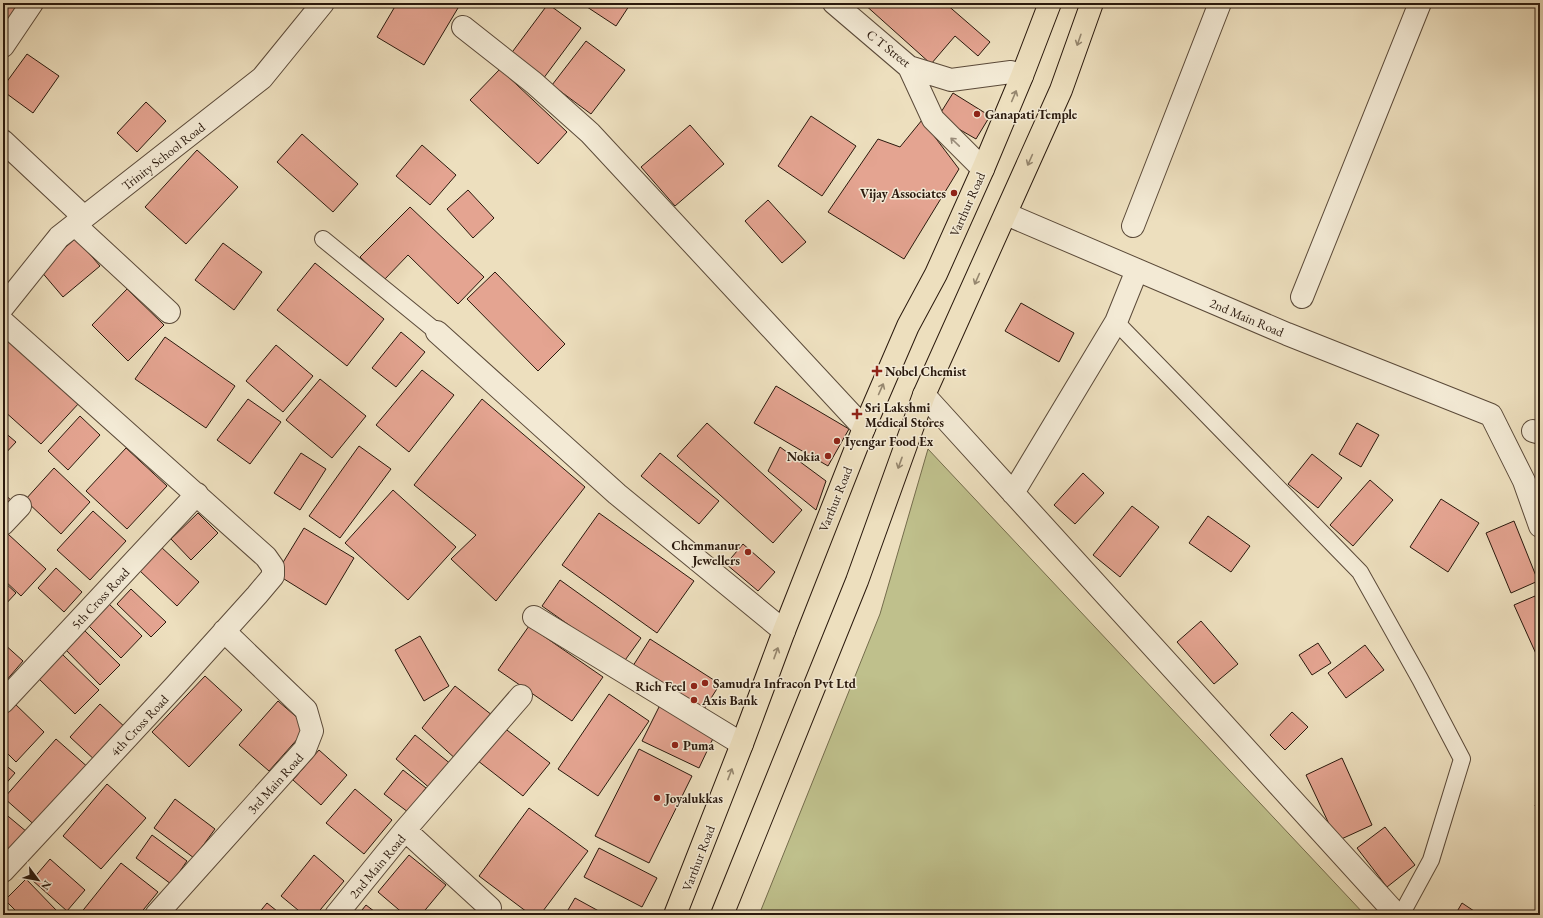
<svg xmlns="http://www.w3.org/2000/svg" width="1543" height="918" font-family="'EB Garamond',serif">
  <style>
    .green { fill: #bfc08c; stroke: #746c4c }
    .building { fill: #e4a491; stroke: #2a190d }
    .lines { fill: none; stroke-linecap: round; stroke-linejoin: round }
    .lane-casing { stroke: #5b4a39; stroke-width: 18 }
    .street-casing { stroke: #5b4a39; stroke-width: 24 }
    .primary-casing { stroke: #2a190d; stroke-width: 24 }
    .lane { stroke: #f3ead5; stroke-width: 16 }
    .street { stroke: #f3ead5; stroke-width: 22 }
    .primary { stroke: #eddfbe; stroke-width: 22 }
    .oneway { stroke: #95866e }
    .oneway2 { stroke: #998c7b }
    .poi-dot { fill: #8f2418; stroke: #f3ead5; stroke-width: 1.5 }
    .labels { text-anchor: middle; stroke-width: 3; stroke-linejoin: round; paint-order: stroke }
    .street-label { font-size: 13px; fill: #2a190d; stroke: #f3ead5 }
    .poi-label { font-size: 13px; font-weight: bold; fill: #2a190d; stroke: #f3ead5; text-anchor: start }
  </style>
  <rect width="100%" height="100%" fill="#eddfbe"/>
  <filter id="stains"><feTurbulence type="fractalNoise" baseFrequency=".005" numOctaves="4"/><feColorMatrix values="0 0 0 0 .2 0 0 0 0 .09 0 0 0 0 .02 0 0 0 .5 -.17"/></filter>
  <radialGradient id="worn" r=".72"><stop offset=".6" stop-color="#630" stop-opacity="0"/><stop offset="1" stop-color="#630" stop-opacity=".3"/></radialGradient>
  <path class="green" d="M928,449L1365,915H759L880,614Z"/>
  <path class="building" d="M3,3H18L25,7L3,43Z
    M397,3H449L458,8L424,65L377,37Z
    M581,3H631L616,26Z
    M863,3H945L990,42L978,56L955,36L931,64Z
    M548,4L581,28L543,79L510,55Z
    M586,41L625,70L591,114L552,85Z
    M27,54L59,76L33,113L3,91V87Z
    M500,69L567,132L538,164L470,100Z
    M953,93L990,116L976,139L938,117Z
    M146,102L166,121L137,152L117,133Z
    M811,116L856,146L822,196L778,166Z
    M922,120L959,169L904,259L828,212L878,139L900,147Z
    M690,125L724,164L675,206L641,167Z
    M302,134L358,184L333,212L277,162Z
    M422,145L456,175L430,205L396,176Z
    M197,150L238,187L186,244L145,207Z
    M468,190L494,218L473,238L447,209Z
    M768,200L806,242L782,263L745,221Z
    M410,207L484,277L458,304L408,255L384,280L360,257Z
    M76,238L100,266L63,297L40,270Z
    M223,243L262,272L234,310L195,280Z
    M315,263L384,319L347,366L277,310Z
    M495,272L565,344L538,371L467,299Z
    M127,289L164,325L128,361L92,325Z
    M1021,303L1074,333L1059,362L1005,331Z
    M401,332L425,352L396,387L372,368Z
    M6,334L80,402L41,444L3,410V337Z
    M165,337L235,386L206,428L135,379Z
    M276,345L313,376L283,412L246,381Z
    M422,370L454,395L409,452L376,425Z
    M320,379L366,416L332,458L286,420Z
    M776,386L849,429L828,466L754,423Z
    M248,399L281,422L250,464L217,440Z
    M482,399L585,487L496,601L451,559L476,535L414,485Z
    M80,416L100,435L68,470L48,451Z
    M707,423L802,510L773,543L677,456Z
    M1357,423L1379,435L1361,467L1339,454Z
    M3,431L16,442L3,456Z
    M359,446L391,469L340,538L309,516Z
    M780,447L826,481L816,510L768,471Z
    M126,448L167,486L127,529L86,491Z
    M301,453L326,469L300,510L274,493Z
    M660,453L719,501L699,524L641,476Z
    M1312,454L1342,478L1318,508L1288,484Z
    M54,468L90,502L61,534L25,500Z
    M1083,473L1104,493L1075,524L1054,505Z
    M1370,480L1393,500L1353,546L1330,525Z
    M393,490L456,547L408,600L345,543Z
    M3,493L12,501L3,511Z
    M1441,499L1479,523L1448,572L1410,547Z
    M1132,506L1159,527L1120,577L1093,555Z
    M93,511L126,541L90,580L57,550Z
    M198,513L218,533L191,560L171,539Z
    M599,513L694,581L657,633L562,565Z
    M1208,516L1250,546L1231,572L1189,543Z
    M1514,521L1538,581L1511,593L1486,533Z
    M304,528L354,558L326,605L276,574Z
    M8,534L46,569L21,596L3,579V539Z
    M743,544L775,572L758,591L726,564Z
    M161,547L199,582L177,606L139,570Z
    M56,568L82,592L64,612L38,588Z
    M560,580L641,638L623,663L542,606Z
    M3,581L16,593L3,607Z
    M131,589L166,622L151,637L117,604Z
    M1535,596L1540,607V654L1537,656L1514,605Z
    M106,601L142,636L121,658L85,622Z
    M1201,621L1238,664L1214,684L1177,642Z
    M529,626L603,677L572,721L498,670Z
    M84,630L120,665L100,685L65,649Z
    M420,636L449,686L424,701L395,650Z
    M650,639L720,684L701,714L631,669Z
    M3,643L23,661L5,682L3,680Z
    M1318,643L1331,663L1312,675L1299,655Z
    M1365,645L1384,670L1346,698L1328,673Z
    M62,654L99,690L75,714L38,678Z
    M205,676L242,710L189,767L152,732Z
    M455,686L497,719L459,762L422,728Z
    M609,694L649,721L598,796L558,769Z
    M278,701L308,727L269,771L239,745Z
    M13,702L44,732L16,762L3,749V712Z
    M661,703L717,730L699,768L642,741Z
    M100,704L127,729L97,762L70,737Z
    M1292,712L1308,727L1285,750L1270,735Z
    M499,724L550,763L523,796L473,757Z
    M415,735L452,765L432,790L396,759Z
    M56,739L90,769L38,828L4,798Z
    M639,749L692,776L649,863L595,836Z
    M319,750L347,775L321,805L293,780Z
    M1342,758L1372,825L1337,841L1306,775Z
    M3,763L15,773L3,787Z
    M403,770L426,788L408,812L384,794Z
    M107,784L146,818L101,869L63,836Z
    M355,789L392,820L364,854L326,823Z
    M175,799L215,829L194,858L154,828Z
    M1540,803V816L1535,805Z
    M529,808L588,851L540,915H531L479,876Z
    M3,812L27,832L3,860Z
    M1385,827L1415,865L1387,887L1357,848Z
    M152,835L187,861L171,884L136,858Z
    M599,848L657,878L642,907L584,877Z
    M314,855L344,881L316,915H304L281,896Z
    M409,855L446,885L421,915H405L378,892Z
    M50,859L85,890L67,911L32,880Z
    M121,863L158,892L139,915H82L80,914Z
    M26,879L57,911L53,915H20L5,900Z
    M575,898L606,915H565Z
    M267,903L282,915H257Z
    M1462,903L1480,915H1455Z
    M366,905L379,915H358Z"/>
  <g class="lines">
    <defs>
      <path id="lane" d="M323,239L437,332
        M1116,322L1360,572L1420,679L1462,759L1431,860L1401,915"/>
      <path id="street" d="M834,3L909,67L951,80L1011,72L1022,76
        M463,27L534,83L590,133L864,428
        M3,46L32,3
        M909,67L933,119L983,169
        M3,141L84,217
        M1006,214L1287,334L1491,415L1524,481L1540,526
        M75,225L169,312
        M1133,226L1220,3
        M1302,297L1420,3
        M3,307L59,237L262,78L323,3
        M3,322L266,557L273,567V576L257,595L175,686L3,871
        M437,332L617,494L784,631
        M924,395L1397,915
        M1533,431L1540,433
        M1013,493L1116,322L1137,270
        M3,524L20,506
        M534,617L742,744
        M3,702L197,494
        M405,830L521,696
        M156,915L305,749L312,731L306,710L224,631
        M336,915L405,830L490,908"/>
      <path id="primary" d="M675,915L742,744L784,631L864,428L908,326L936,274L983,169L1022,76L1050,3
        M722,915L857,581L924,395L1061,90L1092,3"/>
    </defs>
    <use href="#lane" class="lane-casing"/>
    <use href="#street" class="street-casing"/>
    <use href="#primary" class="primary-casing"/>
    <use href="#lane" class="lane"/>
    <use href="#street" class="street"/>
    <use href="#primary" class="primary"/>
  </g>
  <defs><path id="oneway-shaft" d="M-6 0H5M1.5-3L5.5 0L1.5 3" fill="none" stroke-width="1.6" stroke-linecap="round" stroke-linejoin="round"/></defs>
  <g class="oneway">
    <use href="#oneway-shaft" transform="translate(1079 40) rotate(109)"/>
    <use href="#oneway-shaft" transform="translate(1014 96) rotate(-67)"/>
    <use href="#oneway-shaft" transform="translate(1030 160) rotate(114)"/>
    <use href="#oneway-shaft" transform="translate(977 279) rotate(114)"/>
    <use href="#oneway-shaft" transform="translate(881 389) rotate(-66)"/>
    <use href="#oneway-shaft" transform="translate(900 463) rotate(110)"/>
    <use href="#oneway-shaft" transform="translate(776 653) rotate(-70)"/>
    <use href="#oneway-shaft" transform="translate(730 774) rotate(-69)"/>
  </g>
  <use class="oneway2" href="#oneway-shaft" transform="translate(955 142) rotate(-136)"/>
  <g class="poi-dot">
    <circle cx="977" cy="114" r="4"/>
    <circle cx="954" cy="193" r="4"/>
    <path d="M875 365h4v4h4v4h-4v4h-4v-4h-4v-4h4z"/>
    <path d="M855 408h4v4h4v4h-4v4h-4v-4h-4v-4h4z"/>
    <circle cx="837" cy="441" r="4"/>
    <circle cx="828" cy="456" r="4"/>
    <circle cx="748" cy="552" r="4"/>
    <circle cx="705" cy="683" r="4"/>
    <circle cx="694" cy="686" r="4"/>
    <circle cx="694" cy="700" r="4"/>
    <circle cx="675" cy="745" r="4"/>
    <circle cx="657" cy="798" r="4"/>
  </g>
  <g class="labels">
    <g class="street-label">
      <text transform="translate(889 48) rotate(38)" y="5">C T Street</text>
      <text transform="translate(163 156) rotate(-38)" y="5">Trinity School Road</text>
      <text transform="translate(967 204) rotate(-66)" y="5">Varthur Road</text>
      <text transform="translate(1247 317) rotate(23)" y="5">2nd Main Road</text>
      <text transform="translate(835 499) rotate(-68)" y="5">Varthur Road</text>
      <text transform="translate(100 598) rotate(-47)" y="5">5th Cross Road</text>
      <text transform="translate(139 725) rotate(-47)" y="5">4th Cross Road</text>
      <text transform="translate(275 783) rotate(-48)" y="5">3rd Main Road</text>
      <text transform="translate(698 858) rotate(-69)" y="5">Varthur Road</text>
      <text transform="translate(377 866) rotate(-50)" y="5">2nd Main Road</text>
    </g>
    <g class="poi-label">
      <text x="985" y="119">Ganapati Temple</text>
      <text x="946" y="198" text-anchor="end">Vijay Associates</text>
      <text x="885" y="376">Nobel Chemist</text>
      <text x="865" y="412">Sri Lakshmi<tspan x="865" dy="15">Medical Stores</tspan></text>
      <text x="845" y="446">Iyengar Food Ex</text>
      <text x="820" y="461" text-anchor="end">Nokia</text>
      <text x="740" y="550" text-anchor="end">Chemmanur<tspan x="740" dy="15">Jewellers</tspan></text>
      <text x="713" y="688">Samudra Infracon Pvt Ltd</text>
      <text x="686" y="691" text-anchor="end">Rich Feel</text>
      <text x="702" y="705">Axis Bank</text>
      <text x="683" y="750">Puma</text>
      <text x="665" y="803">Joyalukkas</text>
    </g>
  </g>
  <rect width="1543" height="918" fill="none" stroke="#eddfbe" stroke-width="16"/>
  <rect x="4" y="4" width="1535" height="910" fill="none" stroke="#2a190d" stroke-width="2"/>
  <rect x="8" y="8" width="1527" height="902" fill="none" stroke="#2a190d"/>
  <g transform="translate(38 880) rotate(122)" stroke="#f3ead5" stroke-width="3" paint-order="stroke">
  <path d="M0-3L7 15L0 10L-7 15Z" fill="#2a190d"/>
  <text y="-6" font-size="11" font-weight="bold" text-anchor="middle" fill="#2a190d">N</text>
  </g>
  <rect width="100%" height="100%" filter="url(#stains)"/>
  <rect width="100%" height="100%" fill="url(#worn)"/>
</svg>
